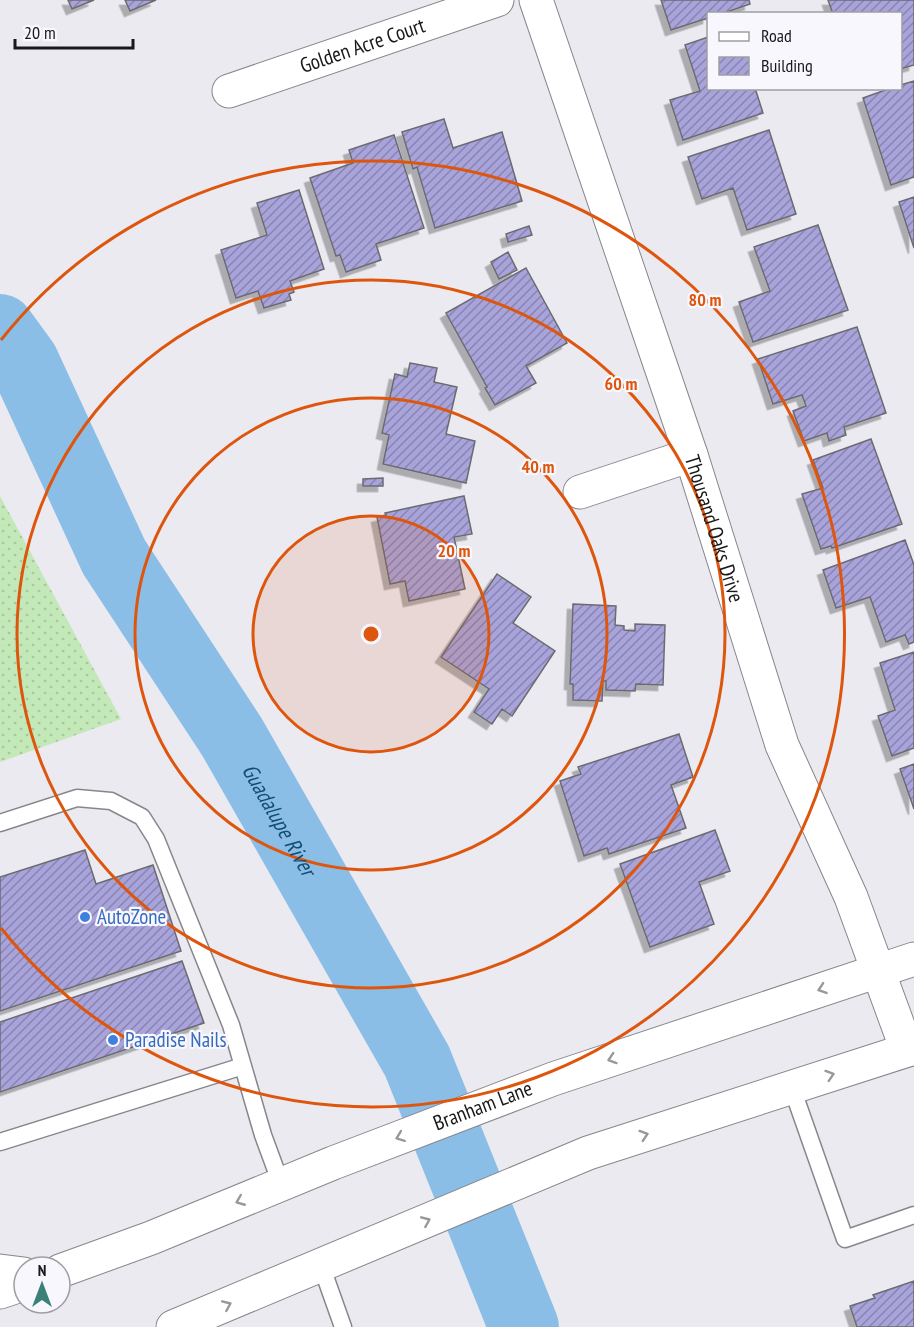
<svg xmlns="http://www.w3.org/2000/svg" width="914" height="1327" font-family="'PT Sans Narrow',sans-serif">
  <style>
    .grass { fill: url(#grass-dots) }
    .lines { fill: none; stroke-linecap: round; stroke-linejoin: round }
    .river { stroke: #8bbee7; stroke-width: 70 }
    .building { fill: url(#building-hatch); stroke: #6c6b71; stroke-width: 1.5; filter: url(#shadow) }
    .lane-casing { stroke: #87868c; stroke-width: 19 }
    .street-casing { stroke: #87868c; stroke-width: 35 }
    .secondary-casing { stroke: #87868c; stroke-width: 35 }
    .primary-casing { stroke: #87868c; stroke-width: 35 }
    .lane { stroke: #fff; stroke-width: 16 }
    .street { stroke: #fff; stroke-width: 33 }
    .secondary { stroke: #fff; stroke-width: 33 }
    .primary { stroke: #fff; stroke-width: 33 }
    .oneway { stroke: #989898 }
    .ring { fill: none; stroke: #de560d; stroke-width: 3 }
    .shop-dot { fill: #3f7fe0; stroke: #f7f7fd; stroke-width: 2 }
    .labels { text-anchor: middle; stroke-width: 4.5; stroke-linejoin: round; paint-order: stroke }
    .street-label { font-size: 21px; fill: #19191b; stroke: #f7f7fd }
    .shop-label { font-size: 21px; fill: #366cbe; stroke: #f7f7fd; text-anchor: start }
    .water-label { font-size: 22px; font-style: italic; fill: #114d74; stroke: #f7f7fd }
    .centre { fill: #de560d; stroke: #f7f7fd; stroke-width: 3 }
    .ring-label { font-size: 18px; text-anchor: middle; font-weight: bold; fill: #de560d; stroke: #f7f7fd; stroke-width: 4.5; stroke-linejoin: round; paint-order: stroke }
  </style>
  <defs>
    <pattern id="grass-dots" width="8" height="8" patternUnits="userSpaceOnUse" patternTransform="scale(1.5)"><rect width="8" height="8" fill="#c4e9b9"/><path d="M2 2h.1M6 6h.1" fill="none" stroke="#a8c79e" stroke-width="1.8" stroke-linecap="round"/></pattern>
    <pattern id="building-hatch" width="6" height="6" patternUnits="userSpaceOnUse" patternTransform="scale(1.5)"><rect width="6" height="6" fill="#a8a3da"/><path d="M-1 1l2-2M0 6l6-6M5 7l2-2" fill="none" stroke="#8884b0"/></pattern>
    <filter id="shadow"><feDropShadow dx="-5.5" dy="5.5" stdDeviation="0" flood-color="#0004"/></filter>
  </defs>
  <rect width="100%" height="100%" fill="#eaeaf0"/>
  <path class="grass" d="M0,496L121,719L0,762Z"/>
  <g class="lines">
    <path class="river" id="s1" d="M0,329L24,362L114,557L232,737L417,1061L524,1327"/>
  </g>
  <path class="building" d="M68,0H94L72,9Z
    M125,0H156L130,11Z
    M661,0H749L750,4L721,14H708V18L671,30Z
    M828,0H914V65L900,69V14H833Z
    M708,37V88H755L763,113L683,140L670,100L700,91L685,45Z
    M914,81V177L891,185L863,98L891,88H900V85Z
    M444,119L453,148L502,132L522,201L435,228L417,167L413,169L402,132Z
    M769,130L796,214L747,230L733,188L702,199L688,157Z
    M394,135L424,228L376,244L381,260L346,272L340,255L336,256L310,178L353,163L349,150Z
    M299,190L324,269L290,281L294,292L289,294L291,300L264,308L258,291L236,298L221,250L267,235L257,203Z
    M914,197V248L899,202Z
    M818,225L848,310L753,342L739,302L770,291L754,247Z
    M529,226L532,235L508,242L506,234Z
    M508,252L517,270L499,279L491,262Z
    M526,268L567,343L526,366L536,383L495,405L485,388L487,387L446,313Z
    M857,327L886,413L844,427L846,435L829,441L827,433L804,441L793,411L806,406L802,395L773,404L758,359Z
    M410,363L437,368L434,382L457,387L446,434L475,441L466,483L383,464L389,435L382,433L395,374L407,377Z
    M871,439L902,524L832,548L831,546L821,549L802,494L823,488L813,460Z
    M383,478V486H363V479Z
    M464,496L472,534L454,537L465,589L409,601L405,581L390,584L377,517L386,515L385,513Z
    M905,540L914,565V642L909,644L905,635L886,642L870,597L836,608L823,570Z
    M497,574L531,597L513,623L555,651L512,716L502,709L492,724L474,712L489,689L441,657Z
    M573,604L616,606L615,625L624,626V630L635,631V624L665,625L663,685L636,684L635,691L606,690V681H603L602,701L573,700V684H570Z
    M914,652V748L892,756L878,716L895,710L880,663Z
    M679,734L693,777L671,785L686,828L609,854L607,848L584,856L560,781L581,774L578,767Z
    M914,764V809L900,769Z
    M715,830L730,871L699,882L714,924L650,947L620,864Z
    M85,850L96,884L153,865L181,951L0,1011V877Z
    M182,961L204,1023L0,1092V1022Z
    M914,1281V1327H857L850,1306L875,1298L873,1295Z"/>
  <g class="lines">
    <defs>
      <path id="lane" d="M0,823L77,798L111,801L142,817L156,839L231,1025L263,1135L281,1184
        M792,1088L845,1239L914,1215
        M0,1142L243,1066
        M321,1265L343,1327"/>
      <g id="street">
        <path id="s2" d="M536,0L691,455L782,745L851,897L907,1050"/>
        <path id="s3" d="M229,91L497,0"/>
        <path d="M580,492L691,455"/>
      </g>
      <g id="secondary">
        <path id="s4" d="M60,1271L151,1238L333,1163L553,1079L914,959"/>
        <path d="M0,1292L24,1284"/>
        <path d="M173,1327L588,1153L914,1048"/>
      </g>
      <path id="primary" d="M0,1271L24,1274"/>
    </defs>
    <use href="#lane" class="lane-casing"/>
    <use href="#street" class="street-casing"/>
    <use href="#secondary" class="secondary-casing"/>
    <use href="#primary" class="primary-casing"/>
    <use href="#lane" class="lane"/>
    <use href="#street" class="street"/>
    <use href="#secondary" class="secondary"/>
    <use href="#primary" class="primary"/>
  </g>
  <defs><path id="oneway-chevron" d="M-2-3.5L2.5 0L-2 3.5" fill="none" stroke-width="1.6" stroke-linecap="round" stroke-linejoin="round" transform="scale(1.5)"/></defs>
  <g class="oneway">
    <use href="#oneway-chevron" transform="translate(822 989) rotate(161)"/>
    <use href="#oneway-chevron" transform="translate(612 1059) rotate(162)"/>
    <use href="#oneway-chevron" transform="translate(830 1075) rotate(-18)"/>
    <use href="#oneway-chevron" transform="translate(644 1135) rotate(-18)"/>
    <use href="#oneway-chevron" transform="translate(400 1137) rotate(159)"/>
    <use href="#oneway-chevron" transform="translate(240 1201) rotate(158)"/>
    <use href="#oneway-chevron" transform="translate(426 1221) rotate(-23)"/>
    <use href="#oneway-chevron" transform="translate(227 1305) rotate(-23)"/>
  </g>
  <circle cx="371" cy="634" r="118" fill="#de560d" fill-opacity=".12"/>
  <g class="ring">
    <circle cx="371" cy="634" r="118"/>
    <circle cx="371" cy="634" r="236"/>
    <circle cx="371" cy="634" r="354"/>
    <path d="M1 340A473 473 0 1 1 1 928"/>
  </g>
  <g class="shop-dot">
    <circle cx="85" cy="917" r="6"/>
    <circle cx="113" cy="1040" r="6"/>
  </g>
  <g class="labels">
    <g class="street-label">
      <text dy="7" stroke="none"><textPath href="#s3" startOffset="141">Golden Acre Court</textPath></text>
      <text dy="7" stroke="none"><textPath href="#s2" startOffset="558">Thousand Oaks Drive</textPath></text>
      <text dy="7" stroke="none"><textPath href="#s4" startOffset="454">Branham Lane</textPath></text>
    </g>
    <g class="shop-label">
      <text x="97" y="924">AutoZone</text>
      <text x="125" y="1047">Paradise Nails</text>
    </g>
    <g class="water-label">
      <text dy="8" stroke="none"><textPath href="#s1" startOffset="566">Guadalupe River</textPath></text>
    </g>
  </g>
  <circle cx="371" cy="634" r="9" class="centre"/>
  <g class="ring-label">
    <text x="705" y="306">80 m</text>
    <text x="621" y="390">60 m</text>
    <text x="538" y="473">40 m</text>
    <text x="454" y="557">20 m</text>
  </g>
  <rect x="707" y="12" width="195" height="78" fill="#f7f7fd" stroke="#9e9ea3" stroke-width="1.5"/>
  <rect x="719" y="32" width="30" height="9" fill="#ffffff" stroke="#9e9ea3" stroke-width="1.5"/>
  <text x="761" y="42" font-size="18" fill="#19191b">Road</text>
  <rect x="719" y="57" width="30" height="18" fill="url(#building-hatch)" stroke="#9e9ea3" stroke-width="1.5"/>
  <text x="761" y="72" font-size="18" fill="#19191b">Building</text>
  <g transform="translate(42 1285)"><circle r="28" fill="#f7f7fd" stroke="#9e9ea3" stroke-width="1.5"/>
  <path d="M0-4.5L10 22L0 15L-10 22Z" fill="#3b8179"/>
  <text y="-9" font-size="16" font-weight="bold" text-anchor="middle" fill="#19191b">N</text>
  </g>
  <path d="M15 39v9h118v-9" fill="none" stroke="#19191b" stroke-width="3"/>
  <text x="24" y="39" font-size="18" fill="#19191b" stroke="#f7f7fd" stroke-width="4.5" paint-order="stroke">20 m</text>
</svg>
